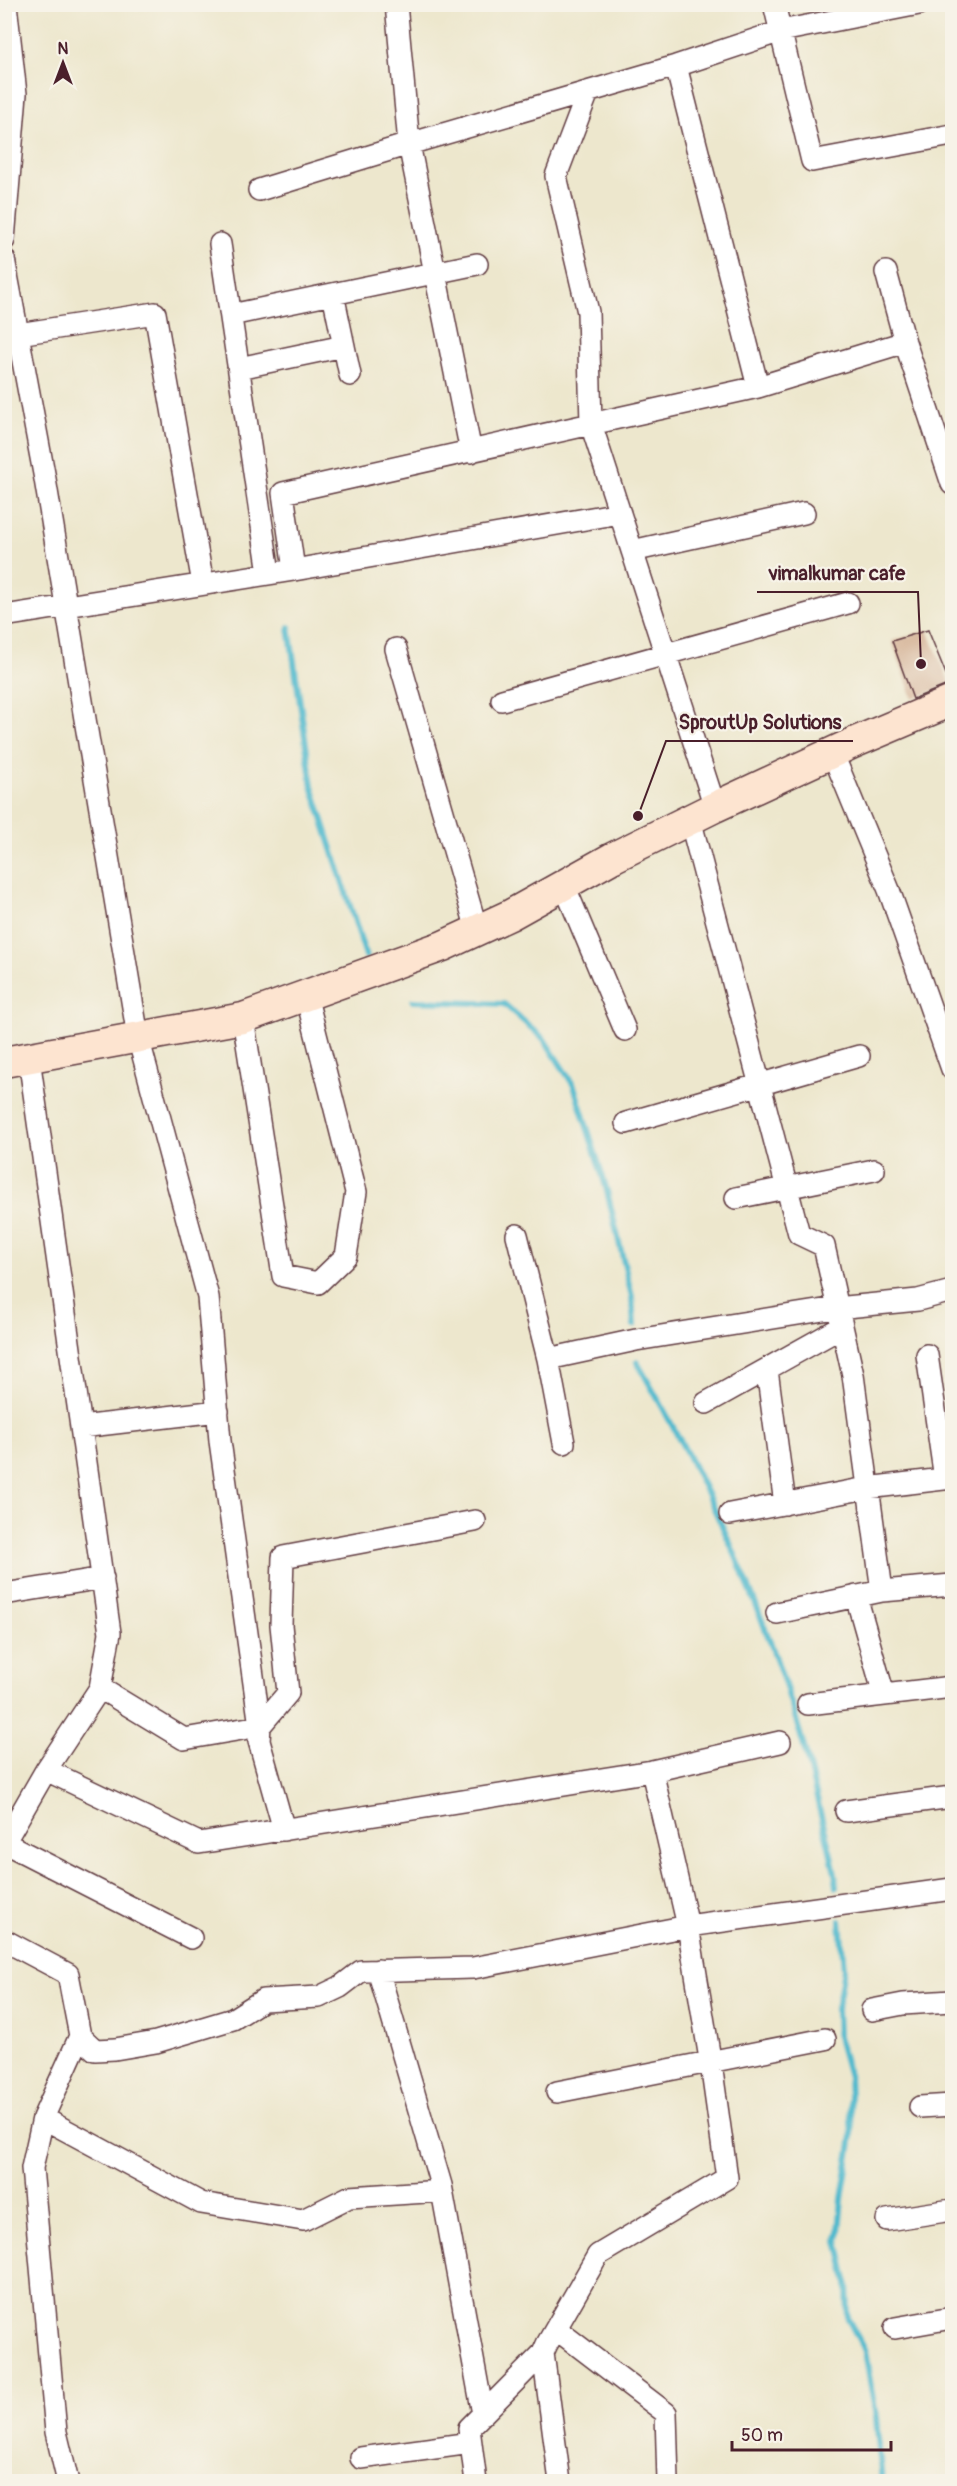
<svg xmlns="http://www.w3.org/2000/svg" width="957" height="2486" font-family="Pangolin,sans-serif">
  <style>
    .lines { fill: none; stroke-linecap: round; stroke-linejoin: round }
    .stream { stroke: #4fb9cd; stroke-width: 6 }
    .building { fill: #d1ac8e }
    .street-casing { stroke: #623d43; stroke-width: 24 }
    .secondary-casing { stroke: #623d43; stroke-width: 33 }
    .street { stroke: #fff; stroke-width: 21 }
    .secondary { stroke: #fde4d0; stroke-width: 30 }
    .leader { fill: none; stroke: #4a1f2b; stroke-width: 2 }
    .callout-dot { fill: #4a1f2b; stroke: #f7f3e8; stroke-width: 2 }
    .callout-label { font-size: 20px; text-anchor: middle; font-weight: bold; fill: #4a1f2b; stroke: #f7f3e8; stroke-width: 4.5; stroke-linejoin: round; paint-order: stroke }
  </style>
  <rect width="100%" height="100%" fill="#f7f3e8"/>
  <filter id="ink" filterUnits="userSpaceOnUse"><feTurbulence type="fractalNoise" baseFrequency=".0167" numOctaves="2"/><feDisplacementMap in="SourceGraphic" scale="12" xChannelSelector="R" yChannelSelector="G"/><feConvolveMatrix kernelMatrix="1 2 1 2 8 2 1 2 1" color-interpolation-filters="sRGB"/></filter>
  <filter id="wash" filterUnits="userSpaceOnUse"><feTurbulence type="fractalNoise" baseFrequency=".008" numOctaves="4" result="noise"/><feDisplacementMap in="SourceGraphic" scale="24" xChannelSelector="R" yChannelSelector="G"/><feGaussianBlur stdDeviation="1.35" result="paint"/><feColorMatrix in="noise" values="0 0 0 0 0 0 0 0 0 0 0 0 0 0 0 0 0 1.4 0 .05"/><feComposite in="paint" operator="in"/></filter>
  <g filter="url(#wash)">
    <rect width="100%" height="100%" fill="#ede7cd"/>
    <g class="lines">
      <path class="stream" d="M289,627L312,786L366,956
        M413,1001L504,1004L544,1039L574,1086L606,1187L632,1297L634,1325
        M637,1362C717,1500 783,1648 818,1803C824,1831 834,1859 837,1887
        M840,1921L844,1969L837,2009L838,2037L849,2077L852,2136L842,2199L838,2241L847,2280L848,2319L865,2351L876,2417L882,2482"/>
    </g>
    <g id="blocks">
      <path class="building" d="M928,630L950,684L913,699L892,641Z"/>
    </g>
  </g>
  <g filter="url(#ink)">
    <use href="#blocks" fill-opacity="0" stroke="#623d43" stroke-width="1.5"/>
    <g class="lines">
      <defs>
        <path id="street" d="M774,4L812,161L952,135
          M259,190L409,144L396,4
          M4,240L16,94L6,4
          M220,244L269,573
          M4,259L45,479L138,1037L208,1297L220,1441L260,1726L184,1739L100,1688
          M886,272L905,342L952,484
          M333,294L350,375
          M231,315L477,264
          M18,334L155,313L203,584
          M239,368L344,346
          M758,387L905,342
          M471,452L409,144L676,66
          M632,551L804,513
          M294,570L620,513
          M4,616L294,570L283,493L591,424L588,312L556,176L588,92
          M396,649L477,930
          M502,700L848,603
          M832,752L889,890L952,1069
          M715,807L591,424L758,387L676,66L781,31L919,4
          M690,819L799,1234L824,1246L853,1375L882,1591
          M564,885L625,1030
          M243,1018L283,1276L318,1283L346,1256L356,1192L306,995
          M29,1058L110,1633L100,1688L46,1770
          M626,1123L859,1056
          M736,1198L874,1170
          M517,1235L548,1359L564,1443
          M927,1355L945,1479
          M548,1359L636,1340L836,1308L918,1300L952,1291
          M767,1370L785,1504
          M706,1403L842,1327
          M81,1427L218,1411
          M730,1514L867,1488L952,1478
          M4,1594L103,1578
          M856,1596L884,1695
          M777,1613L882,1591L952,1585
          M808,1704L952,1687
          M846,1811L952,1797
          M284,1830L259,1741L260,1726L288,1693L281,1625L283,1557L475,1521
          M4,1843L46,1770L199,1843L652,1771L780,1742
          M5,1843L191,1938
          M4,1940L68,1974L80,2036L95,2050L115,2049L156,2042L233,2019L263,2000L319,1997L340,1987L361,1971L473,1968L688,1926L952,1889
          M378,1970L441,2185L483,2414
          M872,2010L903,2004L952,2001
          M557,2092L825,2039
          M920,2107L952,2105
          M43,2118L201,2203L303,2220L349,2197L442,2191
          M887,2220L952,2210
          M895,2328L952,2318
          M556,2329L666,2413L668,2482
          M361,2458L471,2443
          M68,2482L56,2432L32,2168L43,2118L80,2036
          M476,2482L469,2428L543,2353
          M560,2482L543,2353L547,2344L598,2255L727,2178L712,2071L688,1926L652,1771"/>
        <path id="secondary" d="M4,1062L243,1018L443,946L510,915L612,858L715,807L853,743L952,701"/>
      </defs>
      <use href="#street" class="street-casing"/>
      <use href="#secondary" class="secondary-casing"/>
      <use href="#street" class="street"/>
      <use href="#secondary" class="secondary"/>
    </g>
  </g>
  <path class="leader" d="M921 664L918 592H757M638 816L666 741H853"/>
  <g class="callout-dot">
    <circle cx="921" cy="664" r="6"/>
    <circle cx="638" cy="816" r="6"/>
  </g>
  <g class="callout-label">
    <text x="837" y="580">vimalkumar cafe</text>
    <text x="760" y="729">SproutUp Solutions</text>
  </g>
  <rect width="957" height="2486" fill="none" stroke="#f7f3e8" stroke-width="24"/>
  <g transform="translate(63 63)" stroke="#f7f3e8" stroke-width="4.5" paint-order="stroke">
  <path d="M0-4.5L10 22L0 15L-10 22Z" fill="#4a1f2b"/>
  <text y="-9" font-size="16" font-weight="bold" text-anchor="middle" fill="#4a1f2b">N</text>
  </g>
  <path d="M732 2441v9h159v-9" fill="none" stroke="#4a1f2b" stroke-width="3"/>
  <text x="741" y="2441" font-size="18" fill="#4a1f2b" stroke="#f7f3e8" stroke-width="4.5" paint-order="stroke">50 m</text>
</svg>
